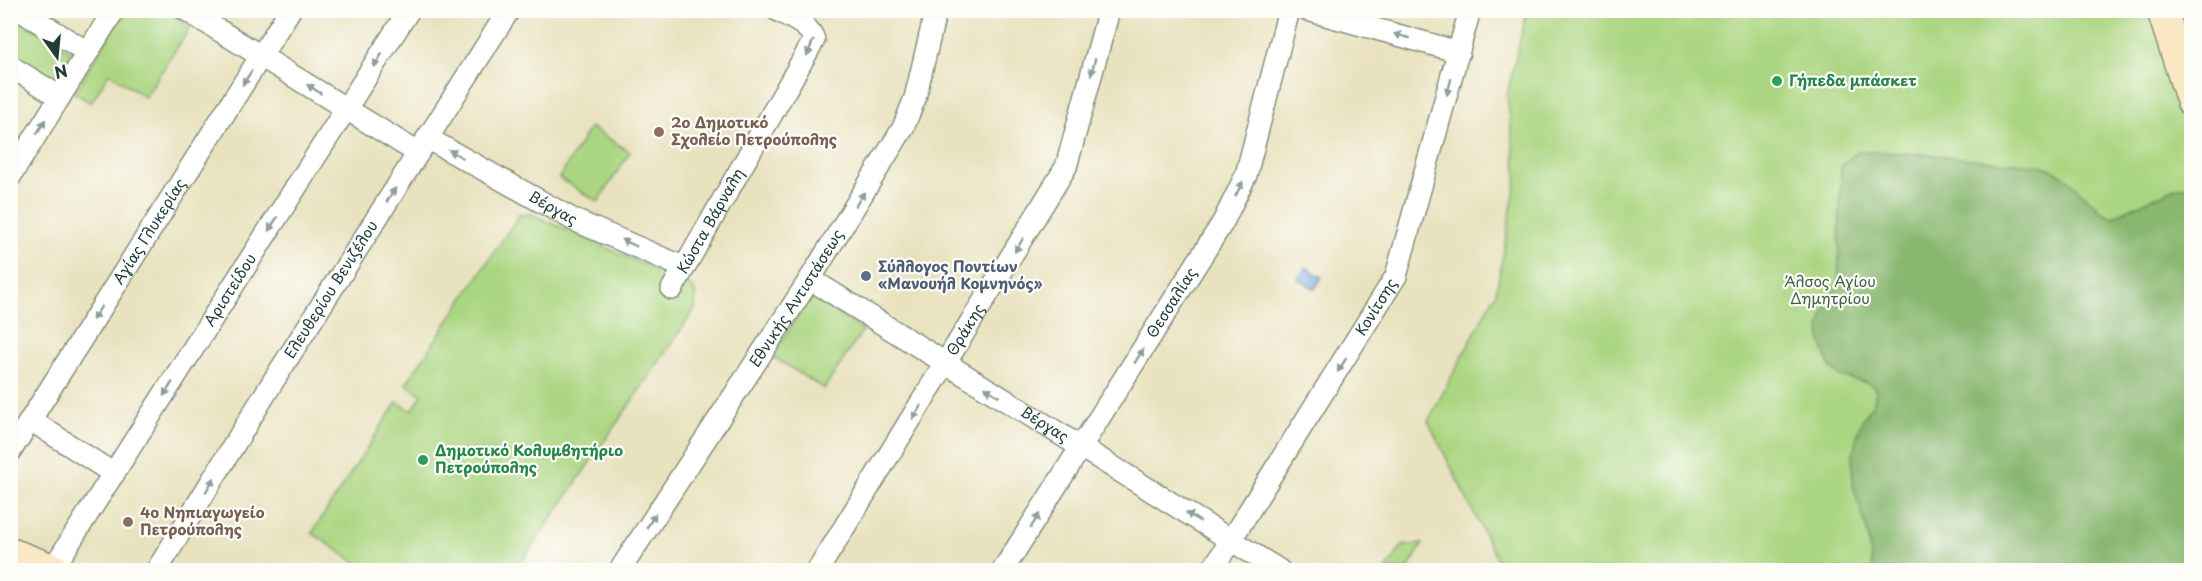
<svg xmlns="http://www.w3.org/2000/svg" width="2202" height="581" font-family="'Playpen Sans',sans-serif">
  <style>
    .green { fill: #abd681; stroke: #658a5a; stroke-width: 1.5 }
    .forest { fill: #88b76f; stroke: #547a52; stroke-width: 1.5 }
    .water { fill: #74a8e0; stroke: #4a728a; stroke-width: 1.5 }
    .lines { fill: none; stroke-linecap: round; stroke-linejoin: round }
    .street-casing { stroke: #84907a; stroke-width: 24 }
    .secondary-casing { stroke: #84907a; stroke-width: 33 }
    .street { stroke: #fff; stroke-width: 21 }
    .secondary { stroke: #fae7c3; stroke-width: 30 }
    .oneway { fill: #8f9e9a }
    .leisure-dot { fill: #2e9e5b; stroke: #fdfcf7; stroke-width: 2 }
    .education-dot { fill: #8d6e63; stroke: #fdfcf7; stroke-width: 2 }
    .service-dot { fill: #5c6f8a; stroke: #fdfcf7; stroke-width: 2 }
    .labels { text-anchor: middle; stroke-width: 4.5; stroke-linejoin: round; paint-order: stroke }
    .leisure-label { font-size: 15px; font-weight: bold; fill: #27864d; stroke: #fdfcf7; text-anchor: start }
    .education-label { font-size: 15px; font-weight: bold; fill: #785e54; stroke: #fdfcf7; text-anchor: start }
    .street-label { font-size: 15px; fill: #1f3d34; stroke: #fdfcf7 }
    .service-label { font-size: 15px; font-weight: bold; fill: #4e5e75; stroke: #fdfcf7; text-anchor: start }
    .park-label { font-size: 15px; fill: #426347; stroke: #fdfcf7 }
  </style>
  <rect width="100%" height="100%" fill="#fdfcf7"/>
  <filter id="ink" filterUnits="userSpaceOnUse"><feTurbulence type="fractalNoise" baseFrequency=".0167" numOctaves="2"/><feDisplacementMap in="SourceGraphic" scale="12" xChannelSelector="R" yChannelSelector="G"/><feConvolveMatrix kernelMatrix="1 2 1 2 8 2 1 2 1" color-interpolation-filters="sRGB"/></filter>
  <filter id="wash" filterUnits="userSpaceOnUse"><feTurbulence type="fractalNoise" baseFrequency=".008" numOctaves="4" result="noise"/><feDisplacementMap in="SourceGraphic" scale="24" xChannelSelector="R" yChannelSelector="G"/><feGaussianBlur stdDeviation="1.35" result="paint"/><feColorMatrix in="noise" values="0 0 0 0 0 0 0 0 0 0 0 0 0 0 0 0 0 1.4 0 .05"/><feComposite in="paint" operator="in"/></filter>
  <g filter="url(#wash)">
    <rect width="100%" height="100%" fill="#e9e2bf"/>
    <path class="green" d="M124,11H166L191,26L145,97L109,73L91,103L74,93Z
      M1527,11H2153L2191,143V570H1502L1428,421L1496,293L1517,177L1507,95Z
      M10,15L73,52L53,83L11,57Z
      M590,127L630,152L598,202L559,178Z
      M531,214L692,286L696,295L695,309L516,570H367L312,533L397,402L412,411L422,395L406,384L519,215Z
      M811,296L863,330L824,389L772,356Z
      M1423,544L1407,570H1386L1402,546Z"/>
    <path class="forest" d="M1859,151L1920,154L2045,166L2064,176L2103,212L2112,217L2177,187H2191V570H1873L1867,531L1853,485L1852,458L1860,424L1874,402L1876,391L1871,384L1839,376L1830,367L1821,342L1820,329L1824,312L1838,283L1841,166Z"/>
    <path class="water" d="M1306,267L1322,277L1315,289L1298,279Z"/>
  </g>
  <g filter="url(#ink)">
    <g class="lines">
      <defs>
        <g id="street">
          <path d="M20,10L87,52"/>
          <path d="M186,10L418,153"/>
          <path d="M1307,10L1459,52"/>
          <path d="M10,66L60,97"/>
          <path id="s1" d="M427,138L574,220L683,267"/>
          <path d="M10,177L114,10"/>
          <path id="s2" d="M810,279L1279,570"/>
          <path id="s3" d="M672,289L814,40C810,25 791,18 777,10"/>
          <path d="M32,421L114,474"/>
          <path id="s4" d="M10,452L290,10"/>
          <path id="s5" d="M52,570L409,10"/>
          <path id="s6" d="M157,570L272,383L509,10"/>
          <path id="s7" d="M620,570L810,279L903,128L915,98L936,10"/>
          <path id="s8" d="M818,570L1066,167L1109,10"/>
          <path id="s9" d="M1003,570L1223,222L1246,175L1289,10"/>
          <path id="s10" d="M1212,570L1396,276L1470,10"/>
        </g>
        <path id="secondary" d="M2162,10L2192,102
          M10,553L55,570"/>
      </defs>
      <use href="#street" class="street-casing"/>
      <use href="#secondary" class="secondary-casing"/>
      <use href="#street" class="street"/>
      <use href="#secondary" class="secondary"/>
    </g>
    <defs><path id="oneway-solid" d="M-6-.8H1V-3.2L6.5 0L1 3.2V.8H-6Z" transform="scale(1.5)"/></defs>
    <g class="oneway">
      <use href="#oneway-solid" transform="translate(1402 36) rotate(-165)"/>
      <use href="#oneway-solid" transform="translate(810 48) rotate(113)"/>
      <use href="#oneway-solid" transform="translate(378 60) rotate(122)"/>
      <use href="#oneway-solid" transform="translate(1093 67) rotate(105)"/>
      <use href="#oneway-solid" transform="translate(247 78) rotate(123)"/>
      <use href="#oneway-solid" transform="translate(1449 87) rotate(105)"/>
      <use href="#oneway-solid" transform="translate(314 89) rotate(-147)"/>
      <use href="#oneway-solid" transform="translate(41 127) rotate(-58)"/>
      <use href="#oneway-solid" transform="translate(456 154) rotate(-150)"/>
      <use href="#oneway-solid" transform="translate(1239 189) rotate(-64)"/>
      <use href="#oneway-solid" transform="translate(391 195) rotate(-58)"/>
      <use href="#oneway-solid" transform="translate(860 199) rotate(-58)"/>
      <use href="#oneway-solid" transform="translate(273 224) rotate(123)"/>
      <use href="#oneway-solid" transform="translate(629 243) rotate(-156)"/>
      <use href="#oneway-solid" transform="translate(1019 245) rotate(121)"/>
      <use href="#oneway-solid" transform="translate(97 313) rotate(123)"/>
      <use href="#oneway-solid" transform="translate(1139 356) rotate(-58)"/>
      <use href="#oneway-solid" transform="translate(1342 365) rotate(121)"/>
      <use href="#oneway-solid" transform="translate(168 389) rotate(123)"/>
      <use href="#oneway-solid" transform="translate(992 392) rotate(-148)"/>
      <use href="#oneway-solid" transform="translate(917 412) rotate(122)"/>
      <use href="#oneway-solid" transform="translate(210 485) rotate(-58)"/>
      <use href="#oneway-solid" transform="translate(1193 517) rotate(-148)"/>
      <use href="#oneway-solid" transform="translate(651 521) rotate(-57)"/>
      <use href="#oneway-solid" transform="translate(1035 521) rotate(-58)"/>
    </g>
  </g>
  <g class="leisure-dot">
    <circle cx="1777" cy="81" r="6"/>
    <circle cx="423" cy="460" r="6"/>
  </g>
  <g class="education-dot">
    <circle cx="659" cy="132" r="6"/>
    <circle cx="128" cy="522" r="6"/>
  </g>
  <circle class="service-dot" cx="866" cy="276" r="6"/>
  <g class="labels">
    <g class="leisure-label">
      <text x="1789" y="86">Γήπεδα μπάσκετ</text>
      <text x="435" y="456">Δημοτικό Κολυμβητήριο<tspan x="435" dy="17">Πετρούπολης</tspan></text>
    </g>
    <g class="education-label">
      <text x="671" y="128">2ο Δημοτικό<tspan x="671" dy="17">Σχολείο Πετρούπολης</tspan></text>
      <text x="140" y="518">4ο Νηπιαγωγείο<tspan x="140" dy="17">Πετρούπολης</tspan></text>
    </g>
    <g class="street-label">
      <text dy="5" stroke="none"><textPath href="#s1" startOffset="144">Βέργας</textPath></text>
      <text dy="5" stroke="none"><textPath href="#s3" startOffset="78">Κώστα Βάρναλη</textPath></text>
      <text dy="5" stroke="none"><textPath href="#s4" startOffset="261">Αγίας Γλυκερίας</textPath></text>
      <text dy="5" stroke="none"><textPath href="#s6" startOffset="330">Ελευθερίου Βενιζέλου</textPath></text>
      <text dy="5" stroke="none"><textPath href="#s5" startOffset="332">Αριστείδου</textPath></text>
      <text dy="5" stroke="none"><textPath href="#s7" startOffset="324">Εθνικής Αντιστάσεως</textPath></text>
      <text dy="5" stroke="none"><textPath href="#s9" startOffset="316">Θεσσαλίας</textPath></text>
      <text dy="5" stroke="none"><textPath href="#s10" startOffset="310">Κονίτσης</textPath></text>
      <text dy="5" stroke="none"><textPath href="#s8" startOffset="282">Θράκης</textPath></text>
      <text dy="5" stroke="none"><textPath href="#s2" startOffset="276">Βέργας</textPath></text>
    </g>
    <g class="service-label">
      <text x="878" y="272">Σύλλογος Ποντίων<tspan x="878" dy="17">«Μανουήλ Κομνηνός»</tspan></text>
    </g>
    <g class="park-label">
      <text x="1830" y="287">Άλσος Αγίου<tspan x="1830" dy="17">Δημητρίου</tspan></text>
    </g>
  </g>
  <rect width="2202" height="581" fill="none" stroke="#fdfcf7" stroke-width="36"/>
  <g transform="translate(57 57) rotate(165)" stroke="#fdfcf7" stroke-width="4.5" paint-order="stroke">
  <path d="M0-4.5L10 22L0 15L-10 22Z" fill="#1f3d34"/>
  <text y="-9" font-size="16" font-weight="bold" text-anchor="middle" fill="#1f3d34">N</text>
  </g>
</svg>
